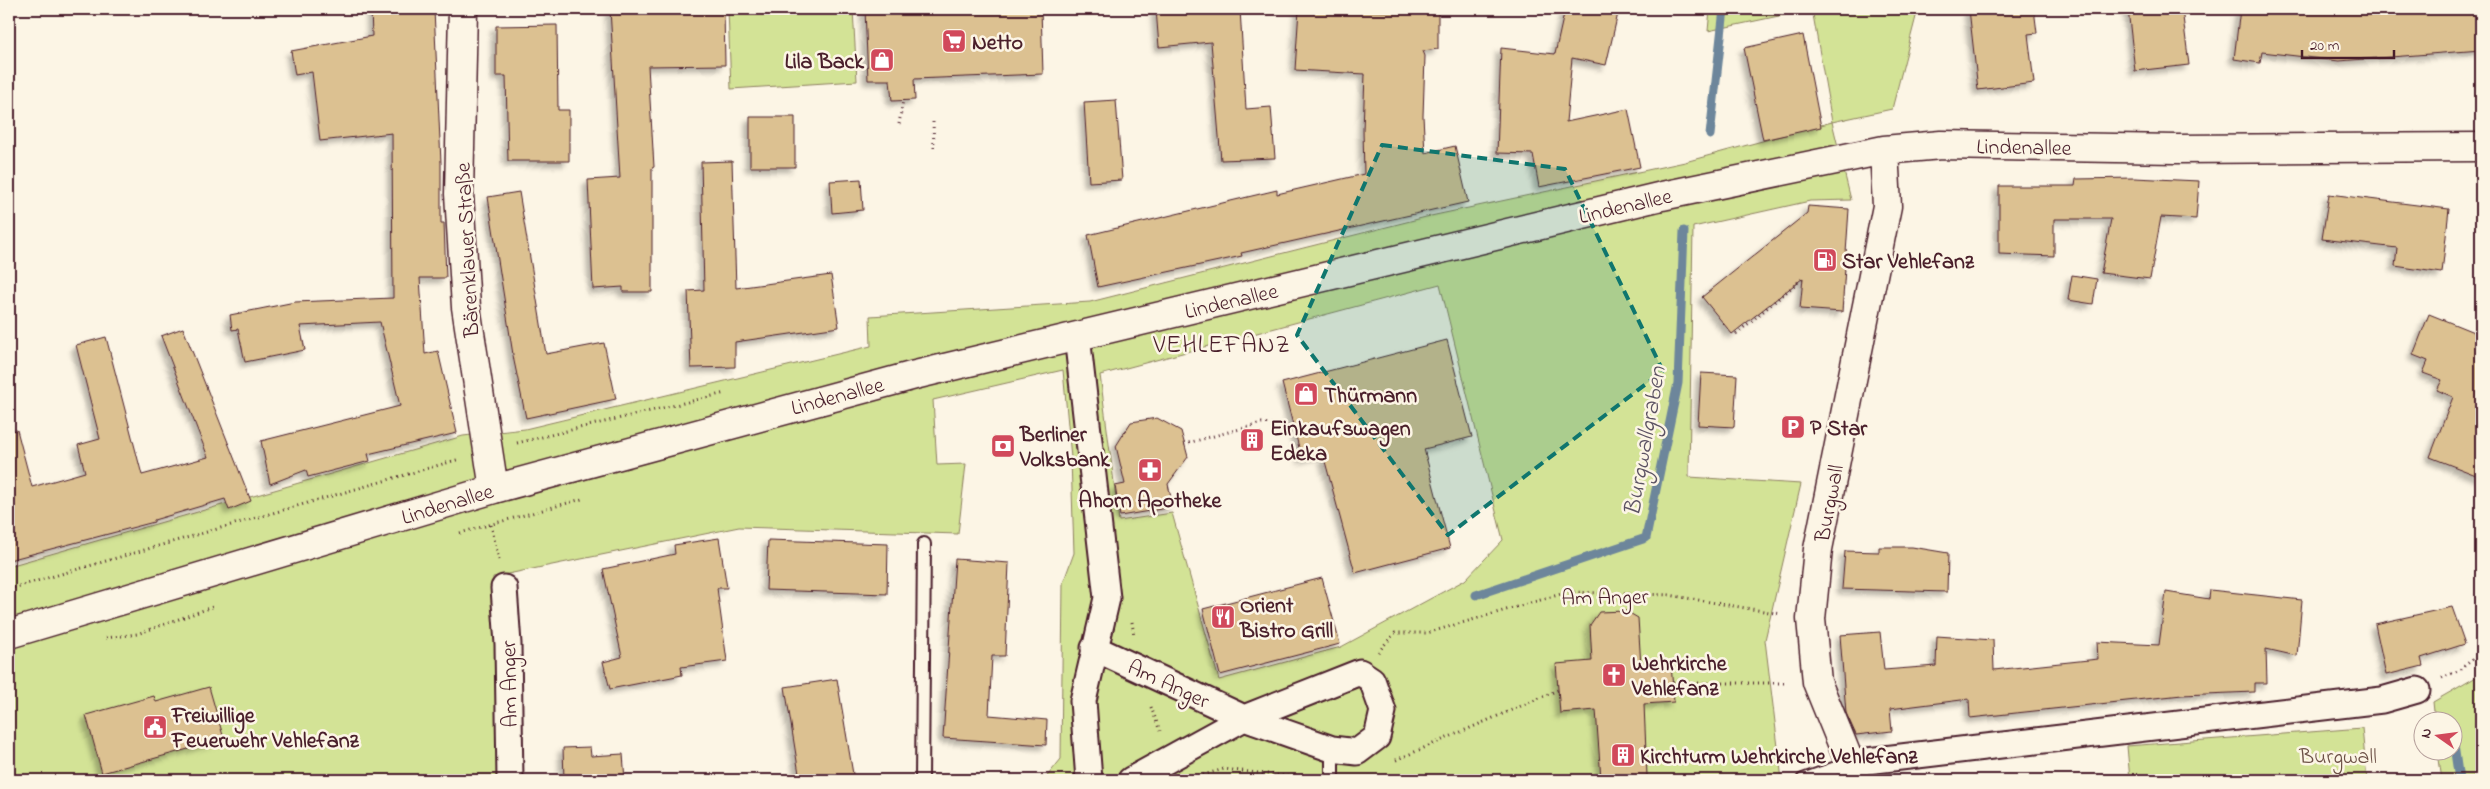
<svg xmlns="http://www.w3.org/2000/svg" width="2490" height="789" font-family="'Indie Flower',sans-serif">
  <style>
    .green { fill: #d3e396; stroke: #8e8160; fill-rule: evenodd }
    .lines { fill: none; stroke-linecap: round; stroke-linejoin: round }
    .stream { stroke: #6d869b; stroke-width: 9 }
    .building { fill: #dcc191; stroke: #4a1f2b; filter: url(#shadow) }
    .lane-casing { stroke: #4a1f2b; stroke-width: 16 }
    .street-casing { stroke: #4a1f2b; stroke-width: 29 }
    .secondary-casing { stroke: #4a1f2b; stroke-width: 31 }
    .path { stroke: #4a1f2b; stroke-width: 3; stroke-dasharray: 1 4; stroke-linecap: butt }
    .lane { stroke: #fcf5e5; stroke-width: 12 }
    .street { stroke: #fcf5e5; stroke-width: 25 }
    .secondary { stroke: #fcf5e5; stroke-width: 28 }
    .marked { fill: #0f766e; fill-opacity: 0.2; stroke: #0f766e; stroke-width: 4; stroke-dasharray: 10 6; stroke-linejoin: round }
    .labels { text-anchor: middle; stroke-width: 5; stroke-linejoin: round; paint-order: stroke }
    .poi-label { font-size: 22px; font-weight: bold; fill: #4a1f2b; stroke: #fcf5e5; text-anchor: start }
    .street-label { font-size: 22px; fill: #4a1f2b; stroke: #fcf5e5 }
    .park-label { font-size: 22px; fill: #6c5046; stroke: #fcf5e5 }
    .water-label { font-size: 24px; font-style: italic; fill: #5c5263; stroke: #fcf5e5 }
    .quarter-label { font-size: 25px; letter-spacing: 1px; fill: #4a1f2b; stroke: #fcf5e5 }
  </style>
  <defs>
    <filter id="shadow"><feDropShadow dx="-4.5" dy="4.5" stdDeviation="2.5" flood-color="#0004"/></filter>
  </defs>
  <rect width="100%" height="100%" fill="#fcf5e5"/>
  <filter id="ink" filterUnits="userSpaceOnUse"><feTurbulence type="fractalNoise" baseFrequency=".02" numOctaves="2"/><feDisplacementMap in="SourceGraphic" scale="10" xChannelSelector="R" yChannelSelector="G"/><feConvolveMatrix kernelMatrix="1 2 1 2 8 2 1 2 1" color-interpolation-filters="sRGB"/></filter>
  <g filter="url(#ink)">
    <path class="green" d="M728,9H853L857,81L731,89Z
      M1710,9H1918L1892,109L1832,122L1851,200L1810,201L1693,227L1689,477L1801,484L1765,640L1782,780H1044L1061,759L1063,583L1074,553L1071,458L1063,370L933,400L937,465L966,464L958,534L739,527L493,577L498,780H9V566L463,436L525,429L871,346L870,316L1090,302L1426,217L1685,162L1832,122L1812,9L1708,31ZM1440,284L1503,540L1465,580L1341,647L1219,680L1172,513L1119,521L1100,375Z
      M2478,676L2481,710V780H2442L2438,752H2452V722L2435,721L2433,702Z
      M2362,728L2367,780H2130L2127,746Z"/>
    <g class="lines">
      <path class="stream" d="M1710,135L1724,9
        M1476,595L1646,538L1678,383L1684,231
        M2452,731L2459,780"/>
    </g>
    <path class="building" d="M371,9H434L441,163V223H444L446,278H420L425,354L438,351L457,433L368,454L370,461L308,477L306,470L270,484L261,441L400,406L380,322L300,326L305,350L245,362L238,329L232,330L230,315L295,302L393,298L392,133L320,141L312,72L295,75L291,51L372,36Z
      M610,9H724L725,65L648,66L654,167L652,168V292H623V287L593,289L588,180L620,178Z
      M865,9H1041L1043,74L914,79L915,100L892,101L890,80H868Z
      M1156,9H1240L1246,109L1271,107L1275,158L1221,160L1211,42L1159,47Z
      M1299,9L1401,12V9H1438V49L1423,51L1425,56L1423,116L1425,153L1455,146L1468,202L1241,253L1242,256L1098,287L1088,235L1277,190V194L1364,174L1363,130L1365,74L1295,70Z
      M1565,9H1619L1606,65L1572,58L1566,122L1628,109L1640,167L1539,187L1533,154L1497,153L1501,48L1555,54Z
      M1969,9H2034L2037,33L2028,34L2034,83L1978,90Z
      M2128,9H2182L2189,65L2135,71Z
      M2240,9H2425V11L2481,9V50L2339,61L2262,52L2260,63L2234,59Z
      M557,25L558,110H569V161H508L506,76H496V26Z
      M1803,35L1821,127L1763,140L1744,48Z
      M1116,100L1122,180L1089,182L1084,102Z
      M750,117H795V167H750Z
      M732,161L736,288L831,275L839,327L735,342V367L691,368L688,291L704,290L701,162Z
      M2134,178L2199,181L2196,219L2161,217L2150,279L2101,273L2111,219H2054V256L1999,254V186H2075L2076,179Z
      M861,179L863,210L832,213L830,181Z
      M519,192L546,354L604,343L616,399L526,418L514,361L488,197Z
      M2329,194L2449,209L2442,273L2395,266L2397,248L2322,239Z
      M1808,206L1849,209L1842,312L1800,309L1803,278L1732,334L1702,297L1807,213Z
      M2072,275L2097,279L2093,304L2068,300Z
      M2429,314L2481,335V477L2430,457L2453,397L2437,390L2442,380L2423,373L2428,361L2413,355Z
      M183,328L251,501L229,510L225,499L154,520V522L9,560V431L17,430L32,487L85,472L78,445L100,439L76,345L106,337L142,475L208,457L161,336Z
      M1447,340L1472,437L1424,449L1450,548L1355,573L1323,454L1302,459L1282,383Z
      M1701,373L1737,375L1734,427L1698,425Z
      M1157,418L1181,431L1188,457L1168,484L1173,507L1120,516L1115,486L1125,484L1116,446L1131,422Z
      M719,538L727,588H717L727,661L681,667L682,675L610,689L603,662L622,657L603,569L675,554L674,545Z
      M768,540L888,544L887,594L766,590Z
      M1879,547H1912L1948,553L1947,592L1842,589L1845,551L1879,552Z
      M955,559L1009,563L1005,656H992L989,715L1047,720L1046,745L943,738Z
      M1322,578L1340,644L1220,675L1203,609Z
      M2210,590L2302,600L2297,656L2266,649L2267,683H2254V692L2182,695L1970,718L1969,699L1890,709L1892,731L1856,735L1846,713L1840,635L1880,632L1884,670L1936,666L1937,636L1993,640L1994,670L2098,659L2097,642L2159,645L2166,592L2209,599Z
      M2452,607L2465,644L2421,658L2423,666L2386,675L2375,624Z
      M1626,611L1638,618L1641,667L1671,664L1674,702L1644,704L1647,776L1601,779L1596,710L1560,713L1556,664L1592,661L1590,625L1599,612Z
      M837,679L854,780H800L785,687Z
      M209,687L224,739L102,773L86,715L154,696L156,702Z
      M590,747L591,756L623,754L625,780H564L563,748Z"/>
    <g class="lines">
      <defs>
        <path id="lane" d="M922,780L924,544
          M1332,780V749
          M1803,780L1850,763"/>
        <path id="street" d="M1077,336L1107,598L1083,701L1089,780
          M504,588L508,644L510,780
          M1094,648L1244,718L1332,749L1357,752L1377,737L1383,711L1372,680L1360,672L1244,718L1131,780
          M1850,763L2382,700L2417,690"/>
        <path id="secondary" d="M463,9L459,194L466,307L494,489
          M9,634L494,489L915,375L1662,196L1884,150L1941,145L2176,149L2481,147
          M1855,780L1850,763L1817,682L1811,619L1818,549L1887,206L1884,150"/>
      </defs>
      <use href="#lane" class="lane-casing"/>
      <use href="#street" class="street-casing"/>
      <use href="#secondary" class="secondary-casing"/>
      <path class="path" d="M933,122L934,148
        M899,124L903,100
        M1736,334L1803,278
        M517,443L725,393
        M1184,444L1262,423L1293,426
        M491,525L499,560
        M460,533L582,499
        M9,589L460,459
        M1132,622L1134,636
        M106,638L137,634L215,606
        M1378,652L1395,633H1427L1568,592L1669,595L1781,614
        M2442,678L2458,671L2481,653
        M1673,683H1787
        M1151,707L1160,731
        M1396,760L1558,690
        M1203,775L1224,769L1310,779
        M1369,777L1380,780"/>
      <use href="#lane" class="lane"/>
      <use href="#street" class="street"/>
      <use href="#secondary" class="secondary"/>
    </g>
  </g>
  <path class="marked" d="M1382,145L1565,169L1663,371L1448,535L1297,335Z"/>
  <defs>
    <symbol id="supermarket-square" viewBox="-11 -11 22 22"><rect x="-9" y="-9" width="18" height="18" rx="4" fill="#d1495b" stroke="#fcf5e5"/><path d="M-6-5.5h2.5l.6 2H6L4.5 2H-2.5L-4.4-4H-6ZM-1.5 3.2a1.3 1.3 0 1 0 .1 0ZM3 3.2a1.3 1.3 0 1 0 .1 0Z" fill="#fff"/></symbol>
    <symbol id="shop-square" viewBox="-11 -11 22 22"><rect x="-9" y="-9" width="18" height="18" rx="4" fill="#d1495b" stroke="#fcf5e5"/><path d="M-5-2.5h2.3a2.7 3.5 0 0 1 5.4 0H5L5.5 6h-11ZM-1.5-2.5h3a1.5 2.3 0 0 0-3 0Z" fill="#fff"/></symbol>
    <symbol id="fuel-square" viewBox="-11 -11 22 22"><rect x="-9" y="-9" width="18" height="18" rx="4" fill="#d1495b" stroke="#fcf5e5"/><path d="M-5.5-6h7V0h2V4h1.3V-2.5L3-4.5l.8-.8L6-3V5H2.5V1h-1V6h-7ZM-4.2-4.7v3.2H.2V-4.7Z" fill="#fff"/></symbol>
    <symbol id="parking-square" viewBox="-11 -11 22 22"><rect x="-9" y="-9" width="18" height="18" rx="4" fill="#d1495b" stroke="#fcf5e5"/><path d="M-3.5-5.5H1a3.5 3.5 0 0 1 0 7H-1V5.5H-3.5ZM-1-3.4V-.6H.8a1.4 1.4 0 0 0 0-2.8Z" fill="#fff"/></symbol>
    <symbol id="building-square" viewBox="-11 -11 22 22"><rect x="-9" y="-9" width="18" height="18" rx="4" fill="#d1495b" stroke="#fcf5e5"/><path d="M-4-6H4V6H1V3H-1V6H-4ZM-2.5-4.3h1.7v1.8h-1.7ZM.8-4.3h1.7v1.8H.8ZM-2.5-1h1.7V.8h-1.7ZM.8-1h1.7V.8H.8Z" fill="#fff"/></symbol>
    <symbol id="bank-square" viewBox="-11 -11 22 22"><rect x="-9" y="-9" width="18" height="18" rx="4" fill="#d1495b" stroke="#fcf5e5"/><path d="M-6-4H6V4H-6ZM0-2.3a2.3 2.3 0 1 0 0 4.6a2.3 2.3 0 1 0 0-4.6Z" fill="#fff"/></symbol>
    <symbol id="pharmacy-square" viewBox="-11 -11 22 22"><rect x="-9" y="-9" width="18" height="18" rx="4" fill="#d1495b" stroke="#fcf5e5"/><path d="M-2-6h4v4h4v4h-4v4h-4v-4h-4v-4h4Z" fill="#fff"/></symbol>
    <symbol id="restaurant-square" viewBox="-11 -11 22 22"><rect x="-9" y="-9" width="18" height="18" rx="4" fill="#d1495b" stroke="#fcf5e5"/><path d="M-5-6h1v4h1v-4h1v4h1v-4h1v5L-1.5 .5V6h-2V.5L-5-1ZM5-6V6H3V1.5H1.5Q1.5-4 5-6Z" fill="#fff"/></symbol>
    <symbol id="church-square" viewBox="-11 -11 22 22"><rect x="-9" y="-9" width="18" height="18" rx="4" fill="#d1495b" stroke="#fcf5e5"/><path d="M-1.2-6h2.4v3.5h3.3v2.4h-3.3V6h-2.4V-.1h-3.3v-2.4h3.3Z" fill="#fff"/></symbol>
    <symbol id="civic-square" viewBox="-11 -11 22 22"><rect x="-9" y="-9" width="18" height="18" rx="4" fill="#d1495b" stroke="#fcf5e5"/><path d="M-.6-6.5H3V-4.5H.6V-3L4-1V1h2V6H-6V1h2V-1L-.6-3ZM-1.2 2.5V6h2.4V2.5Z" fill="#fff"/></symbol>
  </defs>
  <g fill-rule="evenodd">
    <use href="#supermarket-square" x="940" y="27" width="28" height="28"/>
    <use href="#shop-square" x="868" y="46" width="28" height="28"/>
    <use href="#fuel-square" x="1811" y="246" width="28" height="28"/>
    <use href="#shop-square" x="1292" y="380" width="28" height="28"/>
    <use href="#parking-square" x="1779" y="413" width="28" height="28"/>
    <use href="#building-square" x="1238" y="426" width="28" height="28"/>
    <use href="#bank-square" x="989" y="432" width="28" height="28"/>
    <use href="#pharmacy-square" x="1136" y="456" width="28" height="28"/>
    <use href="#restaurant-square" x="1209" y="603" width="28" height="28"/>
    <use href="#church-square" x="1600" y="661" width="28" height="28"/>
    <use href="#civic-square" x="141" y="713" width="28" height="28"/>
    <use href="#building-square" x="1609" y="741" width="28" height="28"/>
  </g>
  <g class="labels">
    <g class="poi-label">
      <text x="972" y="49">Netto</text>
      <text x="864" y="68" text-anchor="end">Lila Back</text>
      <text x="1842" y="268">Star Vehlefanz</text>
      <text x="1324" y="402">Thürmann</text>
      <text x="1270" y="435">Einkaufswagen<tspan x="1270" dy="25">Edeka</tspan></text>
      <text x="1810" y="435">P Star</text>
      <text x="1020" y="441">Berliner<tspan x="1020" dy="25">Volksbank</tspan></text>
      <text x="1150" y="507" text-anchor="middle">Ahorn Apotheke</text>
      <text x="1240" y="612">Orient<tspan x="1240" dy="25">Bistro Grill</tspan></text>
      <text x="1632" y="670">Wehrkirche<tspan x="1632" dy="25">Vehlefanz</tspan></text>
      <text x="172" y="722">Freiwillige<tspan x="172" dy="25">Feuerwehr Vehlefanz</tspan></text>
      <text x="1640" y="763">Kirchturm Wehrkirche Vehlefanz</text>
    </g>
    <g class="street-label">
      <text transform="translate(2024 146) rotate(1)" y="8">Lindenallee</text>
      <text transform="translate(1625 205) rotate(-13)" y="8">Lindenallee</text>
      <text transform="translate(466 250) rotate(-93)" y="8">Bärenklauer Straße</text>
      <text transform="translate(1231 300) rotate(-13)" y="8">Lindenallee</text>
      <text transform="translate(837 395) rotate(-15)" y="8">Lindenallee</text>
      <text transform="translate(447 503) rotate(-17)" y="8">Lindenallee</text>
      <text transform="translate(1828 503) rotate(-79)" y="8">Burgwall</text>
      <text transform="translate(1605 596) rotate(-1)" y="8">Am Anger</text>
      <text transform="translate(1169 683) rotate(25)" y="8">Am Anger</text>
      <text transform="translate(508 684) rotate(-91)" y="8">Am Anger</text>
    </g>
    <g class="park-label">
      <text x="2338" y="763">Burgwall</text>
    </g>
    <g class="water-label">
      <text transform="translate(1644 441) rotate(-80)" y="8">Burgwallgraben</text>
    </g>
    <g class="quarter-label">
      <text x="1222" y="352">VEHLEFANZ</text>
    </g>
  </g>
  <rect width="2490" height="789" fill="none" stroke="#fcf5e5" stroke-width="30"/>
  <rect x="15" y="15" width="2460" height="759" fill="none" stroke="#4a1f2b" stroke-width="2" filter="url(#ink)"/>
  <g transform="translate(2438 736) rotate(284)"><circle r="24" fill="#fcf5e5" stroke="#b59f9b"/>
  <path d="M0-4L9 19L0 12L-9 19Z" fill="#d1495b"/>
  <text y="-8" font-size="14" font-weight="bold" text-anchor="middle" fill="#4a1f2b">N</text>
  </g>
  <path d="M2302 50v8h92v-8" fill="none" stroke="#4a1f2b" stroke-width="2.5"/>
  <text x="2310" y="50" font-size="15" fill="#4a1f2b" stroke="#fcf5e5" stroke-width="4" paint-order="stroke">20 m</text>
</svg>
